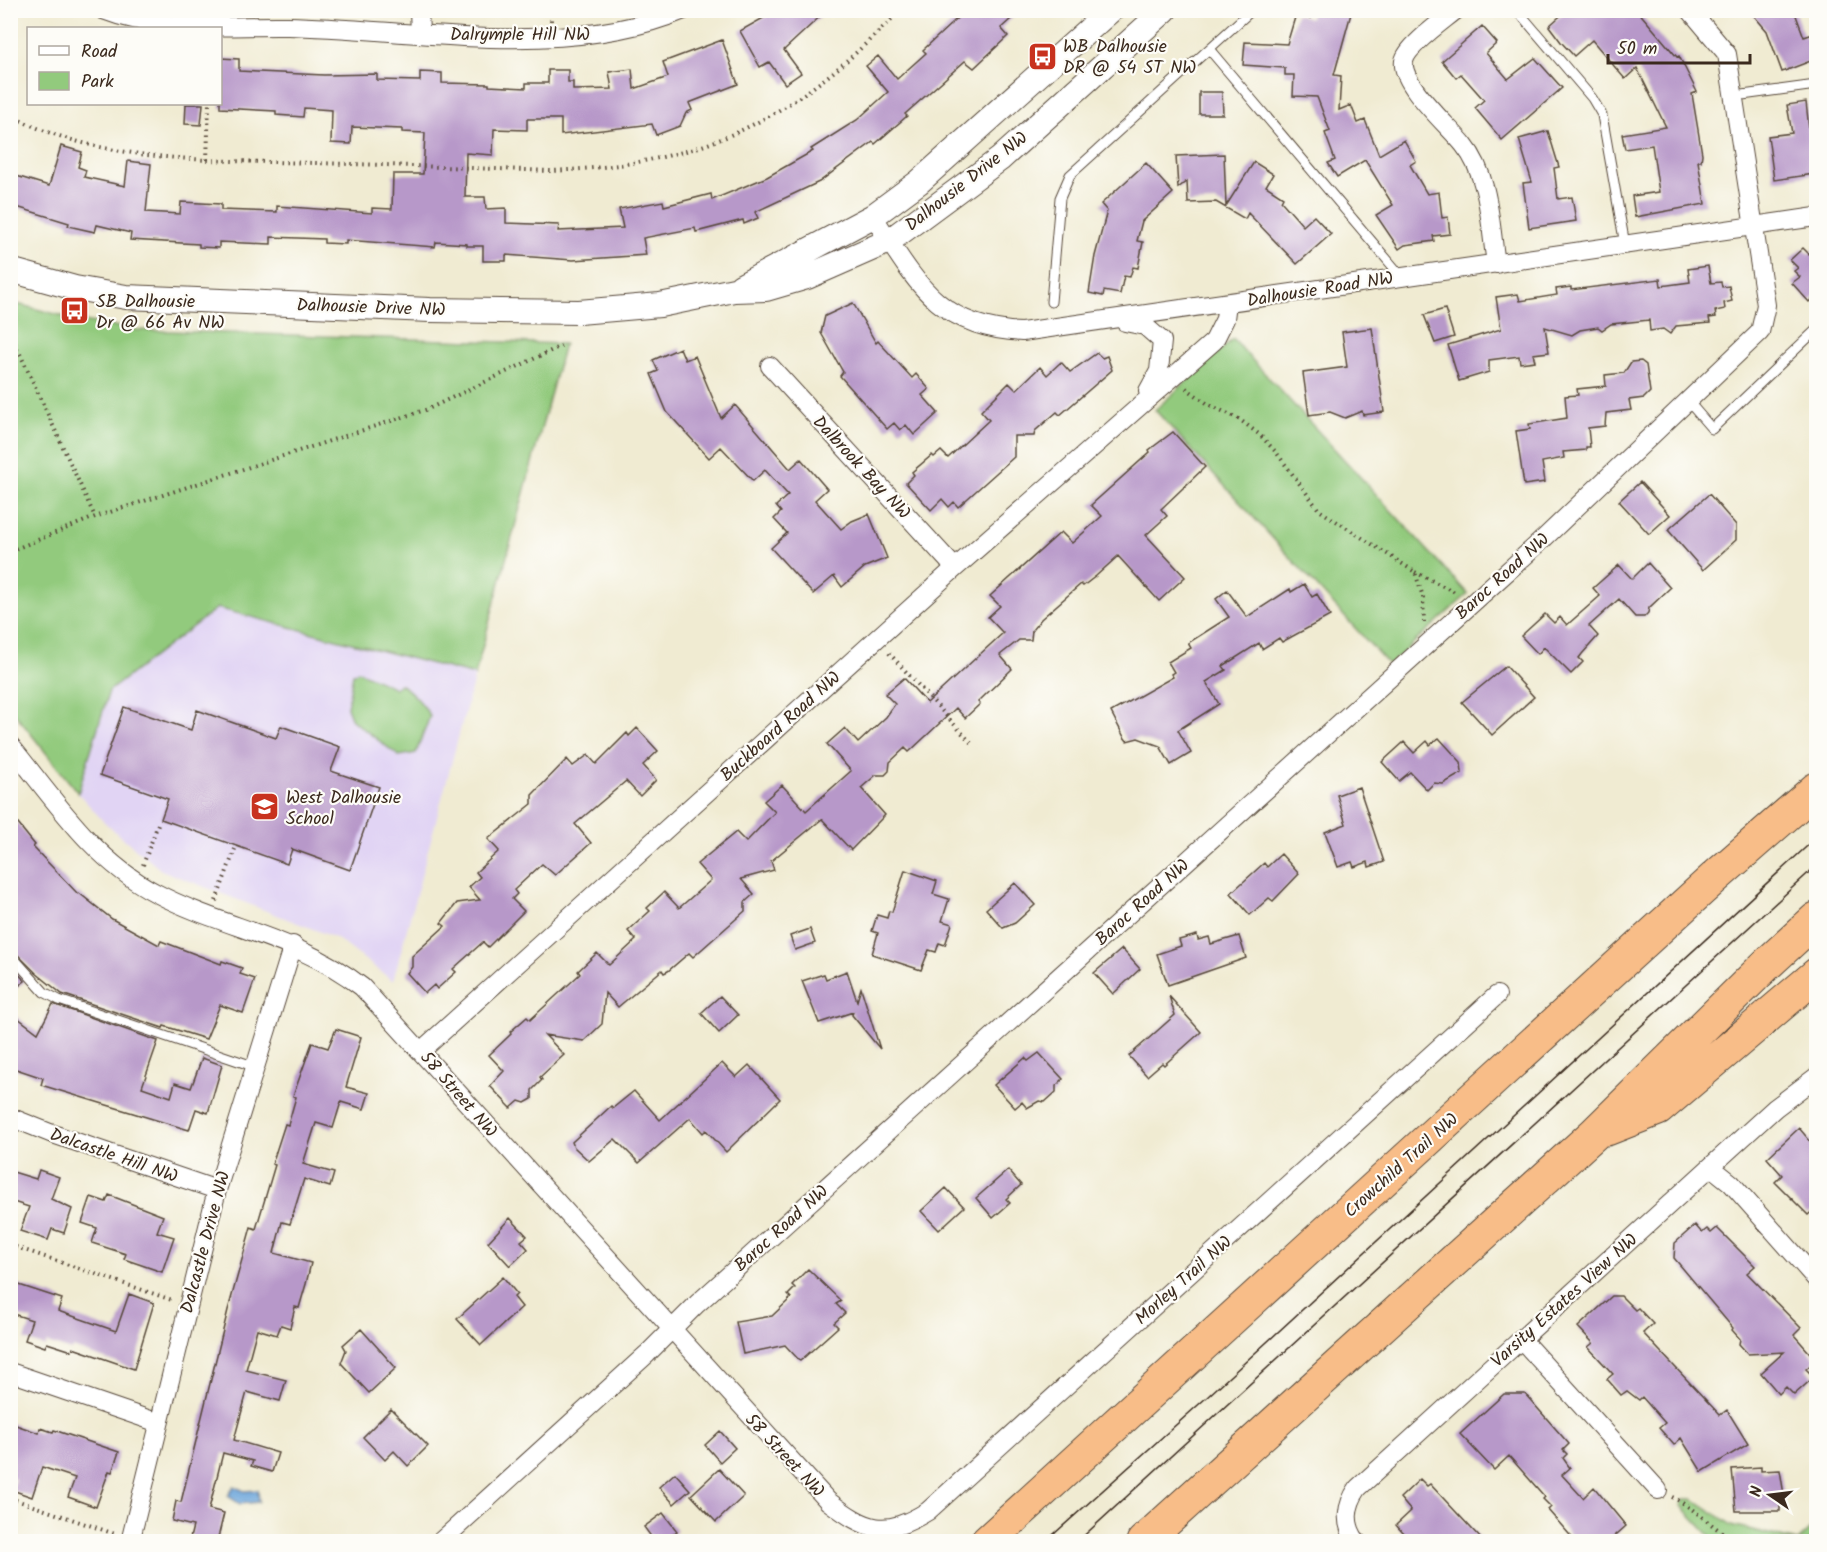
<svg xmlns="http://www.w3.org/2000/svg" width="1827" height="1552" font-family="Kalam,sans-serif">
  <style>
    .built { fill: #e1d4f4 }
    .green { fill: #92ca7d; stroke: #667a4e; stroke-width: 1.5 }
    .water { fill: #6ba4da; stroke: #53677c; stroke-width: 1.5 }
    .building { fill: #b798c9 }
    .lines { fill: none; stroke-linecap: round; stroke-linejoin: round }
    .service-casing { stroke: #564739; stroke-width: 11 }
    .minor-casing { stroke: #564739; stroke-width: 20 }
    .tertiary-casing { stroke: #564739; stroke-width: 26 }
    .motorway-casing { stroke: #564739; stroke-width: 35 }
    .path { stroke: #564739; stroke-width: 4; stroke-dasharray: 1.5 4.5; stroke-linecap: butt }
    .service { stroke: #fff; stroke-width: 9 }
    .minor { stroke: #fff; stroke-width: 18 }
    .tertiary { stroke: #fff; stroke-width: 24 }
    .motorway { stroke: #f8bd88; stroke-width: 33 }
    .tram { stroke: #3b2a1e; stroke-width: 1.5 }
    .labels { text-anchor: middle; stroke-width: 4.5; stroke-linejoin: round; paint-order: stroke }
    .street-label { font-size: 18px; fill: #3b2a1e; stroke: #fdfcf7 }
    .poi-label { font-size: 18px; fill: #3b2a1e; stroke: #fdfcf7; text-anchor: start }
  </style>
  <rect width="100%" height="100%" fill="#fdfcf7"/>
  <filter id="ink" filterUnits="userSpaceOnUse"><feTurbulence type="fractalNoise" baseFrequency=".0167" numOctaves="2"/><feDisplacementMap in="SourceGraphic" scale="12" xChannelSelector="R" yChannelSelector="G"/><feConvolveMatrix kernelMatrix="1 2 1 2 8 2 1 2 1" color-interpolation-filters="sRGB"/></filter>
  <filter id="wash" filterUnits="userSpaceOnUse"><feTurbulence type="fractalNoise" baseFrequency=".008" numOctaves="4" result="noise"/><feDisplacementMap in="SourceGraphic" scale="24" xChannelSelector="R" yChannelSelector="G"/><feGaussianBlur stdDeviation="1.35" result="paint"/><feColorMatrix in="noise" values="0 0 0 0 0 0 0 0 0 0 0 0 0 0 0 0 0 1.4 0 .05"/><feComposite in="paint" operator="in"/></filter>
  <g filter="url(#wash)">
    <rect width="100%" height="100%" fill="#f0ebd2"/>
    <path class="built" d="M217,608L475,675L393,981L336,938L161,870L104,822L78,793L109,691Z"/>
    <path class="green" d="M13,303L83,321L138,330L564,344L475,675L217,608L109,691L78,793L11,709L10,305Z
      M1233,339L1468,594L1389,665L1155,410Z
      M358,671L395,688L400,684C414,693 422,702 430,716L416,753L399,756L352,720L347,707L353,674Z
      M1684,1499H1693L1732,1525L1797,1541L1816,1524V1541H1715L1681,1505Z"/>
    <path class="water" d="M234,1486L244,1491L258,1490L259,1502L240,1504L228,1496Z"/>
    <g id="blocks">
      <path class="building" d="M762,10H827L784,50L801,73L785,84L769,62L760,67L740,31L767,16Z
        M966,10H1021L1001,28L1008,36L974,68L965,61L905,114L907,116L875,144L873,142L819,182L755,212L758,218L744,224L743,220L696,232L695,228L643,238L646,255L573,260L506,255V261H483V246H467V244L436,242L435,247L346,240V244L324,243V239L271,237V244L219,242V248L199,247V244L130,240L131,233L97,225L95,232L68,226L69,223L10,205V174L49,186L61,146L82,152L78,167L86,170L84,177L125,186L128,161L151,164L146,212L180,214L181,202L221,204V210L277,212V206L372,213V208L392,209L393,174H423L425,133L402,132V129L352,127L351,144L331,143L332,110L304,108L303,117L276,115V111L220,108V58L239,59V71L324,75L377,74V80L420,81V72L442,73V83L489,84V86L526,88V83H548V70H568V82H573V90L612,89L609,72L632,69L634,89L668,77L663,62L722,40L738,84L689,103L692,110L686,113L680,126L656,135L652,124L561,135V119H527V130L494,129L493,155L466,153L465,197H485L486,209L506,208V223L559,225L558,231L623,228L619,209L663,201L664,206L711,194L712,200L767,177L813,151L811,149L857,120L888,92L866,66L878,56L897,79L926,53L923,50Z
        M1312,10H1352L1334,75L1341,76L1339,110L1351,105L1358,123L1365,120L1379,155L1404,140L1416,161L1410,165L1427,194L1439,192L1442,218L1448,217L1450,234L1433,236L1434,241L1405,245L1399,249L1376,215L1393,205L1365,160L1337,177L1328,163L1335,160L1325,133L1330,131L1317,97L1293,96L1294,75H1285V68L1243,65L1245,42L1287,44L1296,14L1310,18Z
        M1567,10H1637L1677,57L1679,56L1697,92L1692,94L1702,154L1701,161H1698L1705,204L1635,217L1632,196L1659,192L1652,145L1625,149L1622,134L1666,127L1637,68L1625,79L1592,40L1574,56L1561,42L1549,26Z
        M1749,10H1794L1804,37L1816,33V59L1782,72L1767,31Z
        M1482,26L1497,43L1486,53L1508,79L1535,58L1562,88L1502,140L1475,108L1484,100L1461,74L1456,78L1442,61Z
        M1199,92H1222L1223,114H1199Z
        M1806,102L1814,174L1774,180L1768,136L1792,133L1787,105Z
        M186,104H203L201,125L185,124Z
        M1548,131L1559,167L1554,168L1558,199L1572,197L1576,221L1529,228L1523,183L1532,182L1519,139Z
        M1224,154L1226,206L1254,162L1273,174L1266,186L1283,197L1281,201L1303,226L1314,216L1331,234L1297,264L1248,213L1245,219L1216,202L1188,203L1187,181L1178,188L1176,156Z
        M1146,163L1173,193L1142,221L1137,241L1143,242L1138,268L1133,267L1130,277L1124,276L1120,294L1104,291L1103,296L1089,293L1095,256L1107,211L1101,204Z
        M1816,247V295L1809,302L1792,283L1800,277L1794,271L1798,268L1790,260L1803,248L1809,254Z
        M1708,266L1711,283L1721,282L1722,287L1729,286L1732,301L1724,303L1725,309L1715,311L1716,317L1709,318L1710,323L1676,326L1670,334L1663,329L1650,331L1649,320L1611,324L1602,330L1598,327L1580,330L1572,335L1545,327L1549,352L1533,354L1535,361L1520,363L1519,356L1489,360V372L1459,381L1448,345L1501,329L1496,297L1518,294L1520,301L1557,295L1556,289L1571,287V290L1660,279L1661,286L1690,282L1688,269Z
        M853,303L876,343L878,341L912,378L916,374L929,389L922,395L938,413L914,435L906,425L900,430L894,423L887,429L840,376L843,372L821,333L825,316Z
        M1445,309L1454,337L1435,343L1424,315Z
        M1372,328L1384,412L1363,415L1362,411L1345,418L1330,412L1309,415L1303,373L1347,367L1342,332Z
        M680,348L685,360L695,356L721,418L735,405L790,469L801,459L827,489L815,500L841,529L852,521L869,514L887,558L865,567L842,587L834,576L813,594L771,548L787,533L774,519L781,512L776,506L788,495L765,470L753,481L721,447L709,458L667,412L651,374L658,371L653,360Z
        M1097,353L1102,358L1107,356L1112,370L1060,415L1057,412L1035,431L1034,436H1014V457L958,507L954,502L949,507L942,499L931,510L906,483L914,475L912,472L932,455L934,457L941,451L948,458L989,420L981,411L1009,383L1016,390L1040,367L1047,375L1061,362L1070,372Z
        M1641,361L1646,365L1650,392L1644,398L1629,400L1631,410L1606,413L1605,426L1588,428L1590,447H1586V450L1563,452L1564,458L1542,462L1545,482L1524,485L1516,431L1530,429L1529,424L1567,418L1565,396L1578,395L1577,389L1606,386L1605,375L1624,373L1631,362Z
        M1173,432L1205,467L1161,509L1167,516L1146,535L1185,577L1159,601L1118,556L1096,576L1083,586L1081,584L1041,619L1032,630L1031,640H1019L1000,655L1012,669L978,702L980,704L965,718L956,708L909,752L905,748L890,762L889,771L885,775H876L861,788L885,815L851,850L822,819L771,861L774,870L741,879L754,894L745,902V911L693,957L689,953L668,971L664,973L662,970L618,1007L605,993L602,1024L584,1041L545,1035L564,1055L540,1077L542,1080L532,1090V1099L525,1103L519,1101L511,1108L490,1086L504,1071L489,1055L511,1034L510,1032L527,1017L530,1020L580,974L578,971L597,953L609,965L636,940L628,931L650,911L647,908L664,892L679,908L711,880L697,864L736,832L746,842L775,812L764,801L782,785L806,811L851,771L827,744L845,728L858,743L886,717L895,704L885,694L904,678L927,703L1003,633L988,617L1000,606L990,596L1061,532L1072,543L1102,516L1091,505L1150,452L1149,450Z
        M1640,482L1670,515L1649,534L1619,501Z
        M1709,494L1736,525V540L1703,570L1668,530Z
        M1648,563L1670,588L1649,608L1648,613L1644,617H1635L1619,599L1589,626L1598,636L1582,654L1579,658L1583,662L1571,674L1544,647L1538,654L1521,636L1545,614L1554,623L1560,617L1567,625L1600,596L1593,588L1619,565L1632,579Z
        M1304,584L1312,597L1317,594L1330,616L1282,642L1279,638L1262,649L1259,643L1223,666L1226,670L1206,682L1219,704L1178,730L1191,753L1171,765L1160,746L1138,738L1127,741L1124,737L1111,712L1173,677L1171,674L1174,672L1168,662L1191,648L1188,643L1229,617L1216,599L1227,590L1247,617L1290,589L1291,592Z
        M1506,666L1534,697L1492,735L1462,702Z
        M124,707L191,730L197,710L276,738L281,726L340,747L331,771L379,787L350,870L292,849L287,864L161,819L168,799L100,775Z
        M637,728L658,751L643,765L656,780L640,796L626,781L575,824L591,843L555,875L542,864L514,890L517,894L512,899L524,911L488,947L483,942L453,969L456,972L437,989L434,985L425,993L407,973L412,967V956L445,926L441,923L457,903L480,900L469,887L480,877L476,872L499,851L488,839L532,804V795L567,759L573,766L588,755L596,764L627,733L629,736Z
        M1439,738L1461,762L1462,773L1443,784L1434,783L1427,790L1410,772L1399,781L1382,762L1404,742L1414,753L1427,741L1430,745Z
        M1359,787L1384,862L1369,867L1368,862L1354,867L1352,862L1338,867L1325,832L1346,824L1337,795Z
        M10,814L35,845L33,847L78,894L79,893L112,919L159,945L161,941L221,964L222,961L242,968L240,974L255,979L243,1013L220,1005L206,1039L164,1026L163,1028L62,994L36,973L10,947Z
        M1281,854L1299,874L1273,901L1269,898L1250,915L1231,893L1264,863L1267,867Z
        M905,870L937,881L933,894L949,899L942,921L952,924L945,945L939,943L936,952L929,950L921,970L872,954L878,933L872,931L877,915L887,918L889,911L892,912Z
        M1015,883L1035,905L1015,923L1003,928L986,909Z
        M810,929L815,943L795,950L790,936Z
        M1197,935L1198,940L1209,937L1211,944L1239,936L1246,958L1168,985L1157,954L1181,946L1179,940Z
        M1122,949L1140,969L1113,994L1094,973Z
        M10,965L25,981L10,993Z
        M847,971L857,1001L861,988L880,1049L852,1015L853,1012L819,1023L802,981L824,974L826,979Z
        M720,996L738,1015L719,1033L701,1013Z
        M1169,996L1201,1032L1164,1065L1162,1063L1147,1076L1129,1056L1175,1015Z
        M53,1004L158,1041L142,1087L171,1097L175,1083L191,1088L202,1058L222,1065L208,1113L196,1109L189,1130L41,1085L43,1078L10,1067V1012L38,1033Z
        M336,1029L361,1037L346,1087L369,1093L364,1109L341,1102L333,1128L316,1123L303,1164L334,1173L330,1187L304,1179L290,1224L282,1222L274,1253L311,1263L306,1284L299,1308L295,1307L290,1328L281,1325L277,1335L257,1329L246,1370L286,1380L280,1401L247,1392L234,1440L278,1453L272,1472L251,1466L253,1461L223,1453L209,1509L224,1513L217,1542H189L193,1526L172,1521L176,1501L181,1502L228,1310L251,1227L256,1229L275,1165L272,1164L285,1124L288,1125L296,1097L293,1096L312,1043L328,1048Z
        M1039,1053L1063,1079L1056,1086V1092L1045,1102L1039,1101L1027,1108L1022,1102L1015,1108L994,1085L1025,1058L1028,1061Z
        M722,1063L736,1077L749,1065L780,1099L726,1152L706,1130L703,1133L690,1118L639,1163L615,1139L589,1161L574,1147L572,1142L611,1106L613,1108L634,1091L660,1120Z
        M1799,1128L1816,1148V1208L1808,1215L1775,1182L1782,1175L1767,1158Z
        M39,1170L59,1177L51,1199L72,1209L64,1233L52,1229L48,1240L20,1231L29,1207L10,1201V1171L36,1179Z
        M1008,1170L1021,1185L1006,1199L1010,1203L993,1218L976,1198Z
        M946,1188L964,1207L939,1230L921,1211Z
        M109,1195L163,1216L157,1232L174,1237L162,1272L124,1259L126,1254L92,1243L97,1228L82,1223L91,1197L106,1202Z
        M510,1218L527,1236L521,1241L528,1249L510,1266L488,1242Z
        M1695,1225L1702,1233L1707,1229L1711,1233L1717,1228L1755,1266L1747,1273L1801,1328L1794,1335L1816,1360L1806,1369L1814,1377L1794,1395L1786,1387L1779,1394L1761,1373L1784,1352L1748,1354L1739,1344L1740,1339L1732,1330L1733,1328L1674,1258L1675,1243Z
        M808,1269L841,1301L836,1304L845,1313L834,1323L838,1327L800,1361L785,1345L743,1354L736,1322L772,1316L791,1298L788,1295L795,1288L792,1285Z
        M503,1277L517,1294L514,1297L522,1307L481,1345L457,1319Z
        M10,1282L62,1299L58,1311L116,1331L129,1294L154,1303L134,1369L73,1348L72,1351L47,1343L45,1347L25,1340L32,1320L10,1313Z
        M1612,1296H1621L1635,1310L1638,1308L1653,1324L1643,1333L1720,1415L1727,1410L1748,1444L1702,1472L1681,1438L1674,1445L1659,1428L1665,1423L1642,1397L1639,1400L1627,1391L1621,1395L1607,1379L1613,1374L1588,1347L1593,1343L1578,1327Z
        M361,1329L396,1368L369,1393L341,1363L346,1350L343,1345Z
        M1504,1394H1525L1569,1444L1563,1450L1567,1454L1563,1458L1570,1468L1562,1475L1583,1498L1594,1487L1626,1526L1608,1542H1576L1548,1510L1551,1507L1543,1499L1545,1497L1509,1456L1494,1470L1460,1434Z
        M391,1409L428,1446L408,1466L394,1451L385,1460L363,1437Z
        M10,1423L39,1433L40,1428L53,1432L54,1430L119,1452L112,1472L109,1471L96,1507L68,1497L75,1478L42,1467L32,1497L12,1490L15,1479L10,1477Z
        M720,1431L735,1448L720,1462L705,1445Z
        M1761,1467V1471L1780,1470L1784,1495L1780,1500V1511H1736L1732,1469Z
        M719,1469L744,1496L716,1522L691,1495Z
        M675,1473L690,1490L674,1504L659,1487Z
        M1420,1479L1427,1486L1430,1484L1484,1542H1411L1396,1525L1411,1511L1400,1498Z
        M663,1513L677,1531L663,1542H655L644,1527Z"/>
    </g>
  </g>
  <g filter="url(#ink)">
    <use href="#blocks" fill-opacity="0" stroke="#564739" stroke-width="1.5"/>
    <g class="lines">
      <defs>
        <path id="service" d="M1517,10L1592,98L1602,115L1625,245
          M1209,49L1401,276
          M1735,96L1816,85
          M1051,302L1060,198L1070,175L1252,10
          M1687,400L1712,429L1816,330
          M10,954L44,992L59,1000L256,1067"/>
        <path id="minor" d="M103,10C161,33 227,25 288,26C415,29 564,60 684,10
          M419,10L420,33
          M1456,10C1443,21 1407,46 1404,61C1400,84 1450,127 1464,145C1490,177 1490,225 1496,264
          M873,216C915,280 937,328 1022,332L1816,217
          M1125,322L1145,326L1162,341L1159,371L1148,391
          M770,366L955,568
          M10,745C54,799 93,860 156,893C225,929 298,937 362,987L828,1501C868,1531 884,1538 928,1511L1497,995
          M421,1051L955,568L1214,341L1225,319L1227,303
          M10,1117L50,1133L217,1190
          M1711,1167L1731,1183L1816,1279
          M1521,1339L1658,1490
          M10,1372L159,1423
          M130,1542L217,1190L293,945
          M440,1542L647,1354L697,1304L1539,543L1760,332L1766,305L1727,54L1690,10
          M1357,1542C1343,1524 1346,1505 1358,1488L1775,1108L1816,1077"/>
        <path id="tertiary" d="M10,270L75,288L126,297L430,310L579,312L660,305L734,290L766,289L807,277L889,241L1000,159L1165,10
          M741,286L873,216L919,182L1111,10"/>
        <path id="motorway" d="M1607,1129L1658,1109L1816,975
          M987,1542L1713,879L1816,789
          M1143,1542L1594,1134L1767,964L1816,919"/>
      </defs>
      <use href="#service" class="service-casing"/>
      <use href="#minor" class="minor-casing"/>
      <use href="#tertiary" class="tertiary-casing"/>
      <use href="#motorway" class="motorway-casing"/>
      <path class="path" d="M551,21V10
        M10,115C102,164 213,160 314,163C393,165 472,168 551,171C655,166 734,147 819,83C848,62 875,35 901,10
        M207,160L209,104
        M10,332L95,517
        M1186,388L1208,404L1239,419L1260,435L1276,452L1319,510L1415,572L1423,597L1424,622
        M10,551L95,517L428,409L561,346
        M1415,572L1457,593
        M889,653L974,746
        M143,865L158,824
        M216,901L235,849
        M10,1245L172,1300
        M1672,1497C1697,1509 1714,1531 1740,1542
        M10,1498L115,1534"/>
      <use href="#service" class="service"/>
      <use href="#minor" class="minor"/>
      <use href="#tertiary" class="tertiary"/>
      <use href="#motorway" class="motorway"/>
      <path class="tram" d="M1045,1542L1206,1398L1816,838
        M1077,1542L1816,866"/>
    </g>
  </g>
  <defs>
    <symbol id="bus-square" viewBox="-11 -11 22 22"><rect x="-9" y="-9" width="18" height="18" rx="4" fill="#c8321e" stroke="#fdfcf7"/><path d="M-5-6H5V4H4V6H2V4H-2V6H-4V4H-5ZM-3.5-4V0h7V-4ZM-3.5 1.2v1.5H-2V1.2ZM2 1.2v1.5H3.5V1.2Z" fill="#fff"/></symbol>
    <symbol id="school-square" viewBox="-11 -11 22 22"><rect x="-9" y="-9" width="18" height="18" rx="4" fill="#c8321e" stroke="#fdfcf7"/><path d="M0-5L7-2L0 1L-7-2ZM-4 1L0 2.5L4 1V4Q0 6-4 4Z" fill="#fff"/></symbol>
  </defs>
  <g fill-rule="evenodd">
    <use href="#bus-square" x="1026" y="40" width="33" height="33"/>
    <use href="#bus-square" x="58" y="294" width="33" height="33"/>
    <use href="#school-square" x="248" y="790" width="33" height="33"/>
  </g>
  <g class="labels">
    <g class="street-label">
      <text x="520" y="40">Dalrymple Hill NW</text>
      <text transform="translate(966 181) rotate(-38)" y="6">Dalhousie Drive NW</text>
      <text transform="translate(1320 289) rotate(-9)" y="6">Dalhousie Road NW</text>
      <text transform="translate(371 307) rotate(2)" y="6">Dalhousie Drive NW</text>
      <text transform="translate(862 467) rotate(47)" y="6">Dalbrook Bay NW</text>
      <text transform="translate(1502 576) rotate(-42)" y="6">Baroc Road NW</text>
      <text transform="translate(780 726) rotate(-42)" y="6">Buckboard Road NW</text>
      <text transform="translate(1142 902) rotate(-42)" y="6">Baroc Road NW</text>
      <text transform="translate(459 1094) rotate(49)" y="6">58 Street NW</text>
      <text transform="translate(114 1155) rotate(19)" y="6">Dalcastle Hill NW</text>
      <text transform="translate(1401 1165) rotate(-42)" y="6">Crowchild Trail NW</text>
      <text transform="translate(781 1228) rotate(-42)" y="6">Baroc Road NW</text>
      <text transform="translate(205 1242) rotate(-75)" y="6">Dalcastle Drive NW</text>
      <text transform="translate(1183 1280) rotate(-42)" y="6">Morley Trail NW</text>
      <text transform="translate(1564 1300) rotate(-42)" y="6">Varsity Estates View NW</text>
      <text transform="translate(785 1455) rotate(47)" y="6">58 Street NW</text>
    </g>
    <g class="poi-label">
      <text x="1063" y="52">WB Dalhousie<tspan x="1063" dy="21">DR @ 54 ST NW</tspan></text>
      <text x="96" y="307">SB Dalhousie<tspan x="96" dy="21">Dr @ 66 Av NW</tspan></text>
      <text x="286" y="803">West Dalhousie<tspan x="286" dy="21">School</tspan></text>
    </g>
  </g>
  <rect width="1827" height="1552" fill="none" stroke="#fdfcf7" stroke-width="36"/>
  <rect x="27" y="27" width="195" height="78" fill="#fdfcf7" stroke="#afa8a0" stroke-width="1.5"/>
  <rect x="39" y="46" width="30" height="9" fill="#ffffff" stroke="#afa8a0" stroke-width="1.5"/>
  <text x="81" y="57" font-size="18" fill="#3b2a1e">Road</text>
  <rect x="39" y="72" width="30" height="18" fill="#92ca7d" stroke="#afa8a0" stroke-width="1.5"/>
  <text x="81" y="87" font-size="18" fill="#3b2a1e">Park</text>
  <g transform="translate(1770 1495) rotate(284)" stroke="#fdfcf7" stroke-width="4.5" paint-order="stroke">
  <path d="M0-4.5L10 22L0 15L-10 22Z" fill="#3b2a1e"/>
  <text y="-9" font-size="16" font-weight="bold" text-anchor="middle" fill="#3b2a1e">N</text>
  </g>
  <path d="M1608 54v9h142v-9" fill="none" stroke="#3b2a1e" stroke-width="3"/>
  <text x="1617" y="54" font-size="18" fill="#3b2a1e" stroke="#fdfcf7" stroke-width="4.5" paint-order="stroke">50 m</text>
</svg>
